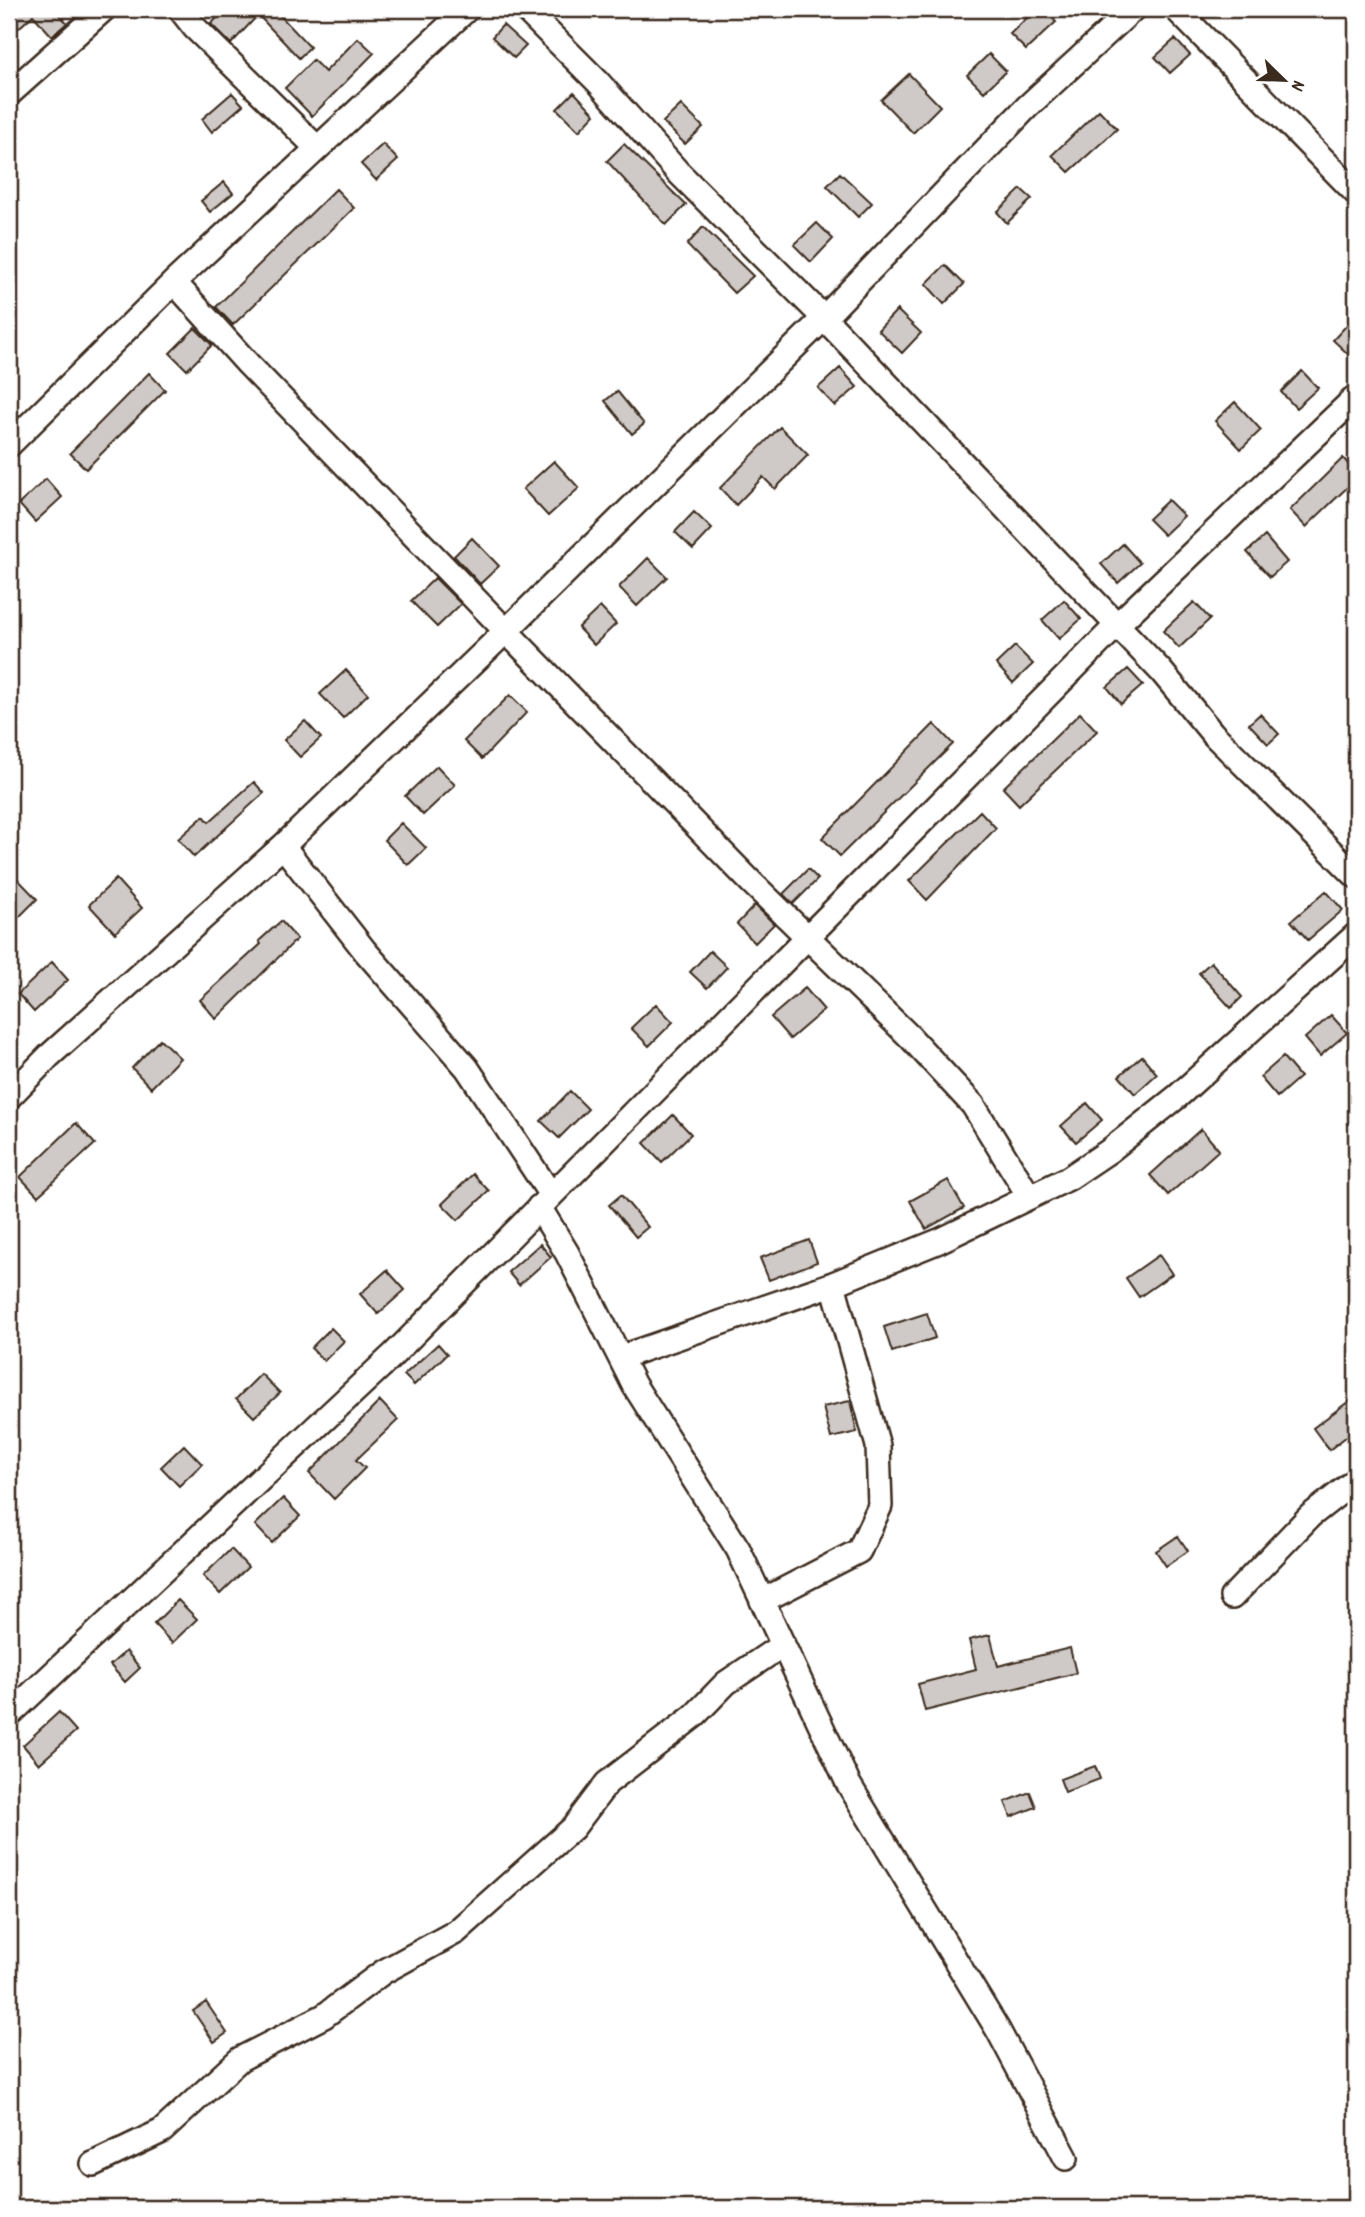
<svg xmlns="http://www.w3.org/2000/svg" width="1365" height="2217" font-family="Dekko,sans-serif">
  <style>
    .building { fill: #cfcac7; stroke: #3b2a1e; stroke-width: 2 }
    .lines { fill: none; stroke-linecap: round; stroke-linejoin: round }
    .minor-casing { stroke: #3b2a1e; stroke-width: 28 }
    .minor { stroke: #fff; stroke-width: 23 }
  </style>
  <rect width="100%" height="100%" fill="#fff"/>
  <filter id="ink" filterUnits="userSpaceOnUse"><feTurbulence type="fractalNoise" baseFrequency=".0143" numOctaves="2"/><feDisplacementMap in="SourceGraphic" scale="14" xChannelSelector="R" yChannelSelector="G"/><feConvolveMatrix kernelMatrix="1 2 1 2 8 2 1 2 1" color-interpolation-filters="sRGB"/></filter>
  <g filter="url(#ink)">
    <path class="building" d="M9,9H55L67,23L52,36L33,15L9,37Z
      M226,9H274L310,47L299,58L258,15L231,44L211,24Z
      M1036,9H1043L1056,22L1026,50L1010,34Z
      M503,25L526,46L514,58L492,37Z
      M358,38L374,53L312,116L285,88L313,60L325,72Z
      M1175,39L1190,55L1170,73L1155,57Z
      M989,54L1006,71L984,92L967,75Z
      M909,74L940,106L913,133L881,100Z
      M574,92L595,114L579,131L557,109Z
      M232,93L243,105L212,132L202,119Z
      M681,105L703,127L685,144L663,122Z
      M1099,110L1117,129L1069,172L1052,155Z
      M383,144L398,160L376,180L361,164Z
      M624,144L686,205L666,225L607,161Z
      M840,173L872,203L858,217L827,186Z
      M224,182L233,193L210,212L201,201Z
      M336,189L354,208L233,325L216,307Z
      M1021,189L1032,199L1007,223L997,212Z
      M817,223L833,239L811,262L794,245Z
      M703,227L753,276L734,293L687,245Z
      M945,265L964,284L944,304L926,284Z
      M897,310L921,333L902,353L878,330Z
      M1356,315V346L1349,355L1333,340Z
      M195,328L212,345L187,370L170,353Z
      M840,368L857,387L835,406L818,388Z
      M1302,371L1318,388L1296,408L1281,392Z
      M149,373L165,390L86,469L70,453Z
      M617,391L644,424L632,434L605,401Z
      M1235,402L1261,430L1241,449L1215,421Z
      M780,427L808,455L775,489L763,477L736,505L720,488Z
      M1343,458L1356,473V479L1306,527L1290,510Z
      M554,461L579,488L548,516L523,489Z
      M46,479L62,497L35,522L19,504Z
      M1168,500L1184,516L1164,535L1148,519Z
      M694,512L712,529L693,549L675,532Z
      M1265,536L1287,562L1270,577L1247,552Z
      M472,538L499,566L480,584L454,556Z
      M1123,544L1140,563L1118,583L1101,564Z
      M648,558L667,577L637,606L619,587Z
      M435,578L461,604L437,627L411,601Z
      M1064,600L1081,619L1059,639L1042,620Z
      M1194,602L1210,619L1179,648L1163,631Z
      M600,607L616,624L594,645L578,628Z
      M1015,646L1033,664L1013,683L996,664Z
      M1128,669L1143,685L1121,704L1107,687Z
      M346,670L368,694L343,718L320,694Z
      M510,695L527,712L482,759L464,741Z
      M1080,713L1097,731L1019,805L1003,788Z
      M1260,714L1279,734L1268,744L1249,724Z
      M305,721L321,738L300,757L284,740Z
      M934,724L953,744L840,856L822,838Z
      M437,766L455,785L423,815L405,796Z
      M254,782L264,793L194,857L178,839L204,816L209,822Z
      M980,811L996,828L927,900L909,881Z
      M401,823L426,848L408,865L384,840Z
      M808,869L818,879L793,904L783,894Z
      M9,870L37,899L9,927Z
      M116,879L142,908L115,933L89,905Z
      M1326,891L1343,910L1308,940L1291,921Z
      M755,905L774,924L755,943L737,924Z
      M281,921L297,939L216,1019L200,1000L261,944L259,941Z
      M710,951L727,967L707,988L690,972Z
      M52,962L68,980L34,1012L18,994Z
      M1211,962L1242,997L1231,1008L1199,973Z
      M805,988L824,1010L790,1039L771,1017Z
      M656,1004L673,1022L649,1046L631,1028Z
      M1331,1015L1347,1033L1320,1056L1305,1038Z
      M160,1039L180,1058L151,1088L132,1068Z
      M1142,1056L1157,1074L1135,1094L1119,1076Z
      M1283,1057L1300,1077L1277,1097L1260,1077Z
      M570,1091L588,1109L559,1138L541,1121Z
      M1087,1103L1102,1120L1076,1142L1061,1126Z
      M673,1115L691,1134L662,1162L644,1143Z
      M76,1123L95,1144L38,1196L20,1177Z
      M1201,1129L1219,1150L1168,1195L1150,1175Z
      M473,1174L489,1191L458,1220L442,1204Z
      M948,1180L964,1208L926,1229L910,1201Z
      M621,1195L648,1227L636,1237L609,1205Z
      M809,1240L817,1262L769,1280L760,1258Z
      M540,1244L551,1257L519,1285L508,1272Z
      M1159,1255L1172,1274L1139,1297L1126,1278Z
      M387,1270L405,1290L378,1314L360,1294Z
      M927,1313L935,1338L892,1352L884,1327Z
      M331,1328L344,1341L324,1361L311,1348Z
      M438,1344L447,1354L414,1385L404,1375Z
      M261,1374L280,1393L254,1417L236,1399Z
      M1356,1396V1429L1329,1450L1313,1428Z
      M380,1401L398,1420L356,1460L365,1468L334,1499L309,1473Z
      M850,1401L857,1432L831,1438L823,1407Z
      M184,1445L202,1464L179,1486L161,1467Z
      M283,1498L300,1516L272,1543L255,1525Z
      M1178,1536L1188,1551L1166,1566L1156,1551Z
      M231,1549L248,1567L220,1594L203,1576Z
      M178,1600L197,1619L172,1643L154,1624Z
      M990,1635L998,1666L1070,1648L1076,1673L925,1711L918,1684L976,1669L969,1640Z
      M126,1651L140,1668L125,1682L110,1665Z
      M59,1712L76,1731L39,1764L23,1745Z
      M1095,1766L1100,1779L1065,1792L1060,1779Z
      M1030,1792L1036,1807L1011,1817L1005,1802Z
      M206,2002L227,2033L214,2042L193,2011Z"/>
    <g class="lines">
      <defs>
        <path id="minor" d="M180,9L195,28L317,148
          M525,9L598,82L678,172L824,318L1161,671L1213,734L1356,876
          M1176,9L1356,193
          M9,94L104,9
          M174,282L248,364L506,631L752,883L910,1037L973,1105L1029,1196
          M9,445L174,282L467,9
          M283,846L365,951L467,1068L551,1195
          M9,1097L49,1056L283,846L506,631L824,318L1027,107L1133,9
          M539,1207L567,1253L634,1385L738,1549L848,1783L998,2030L1066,2158
          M621,1357L833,1284L939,1241L1069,1178L1109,1151L1178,1096L1356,935
          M1232,1597L1310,1516L1356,1480
          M762,1601L859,1551L880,1506L878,1446L833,1284
          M9,1715L392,1356L1116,626L1356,397
          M93,2164L162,2131L240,2059L324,2016L383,1972L456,1932L573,1828L607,1783L694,1716L726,1683L781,1646"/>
      </defs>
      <use href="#minor" class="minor-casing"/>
      <use href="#minor" class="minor"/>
    </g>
  </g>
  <rect width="1365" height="2217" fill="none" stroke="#fff" stroke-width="35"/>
  <rect x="18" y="18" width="1330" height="2182" fill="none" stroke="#3b2a1e" stroke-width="2.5" filter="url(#ink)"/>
  <g transform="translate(1284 80) rotate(113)" stroke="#ffffff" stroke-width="5" paint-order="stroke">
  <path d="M0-5L12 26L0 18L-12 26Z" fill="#3b2a1e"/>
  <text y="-10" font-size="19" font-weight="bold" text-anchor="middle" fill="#3b2a1e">N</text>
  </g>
</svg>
